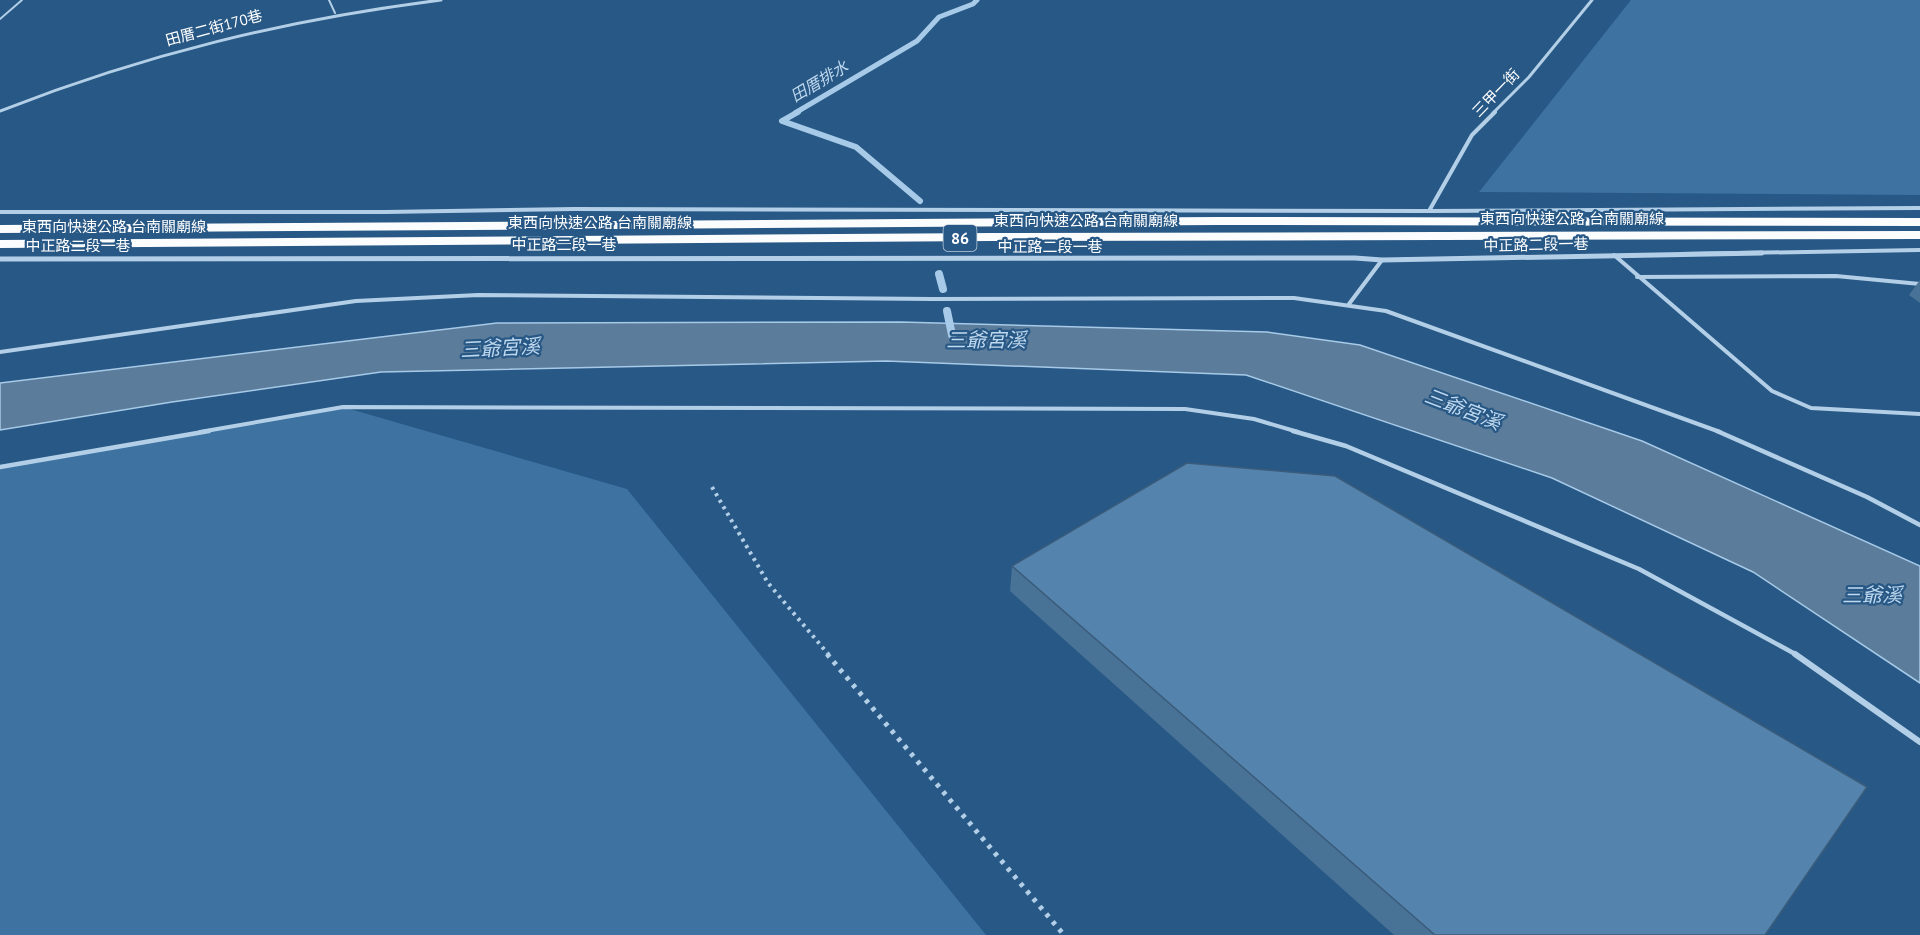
<svg xmlns="http://www.w3.org/2000/svg" width="1920" height="935" font-family="'PT Sans','Noto Sans TC',sans-serif">
  <style>
    .green { fill: #3d72a1 }
    .water { fill: #5b7c9a; stroke: #a7cae8; stroke-width: 1.5 }
    .lines { fill: none; stroke-linecap: round; stroke-linejoin: round }
    .stream-far2 { stroke: #a7cae8; stroke-width: 5 }
    .stream-far1 { stroke: #a7cae8; stroke-width: 6 }
    .stream { stroke: #a7cae8; stroke-width: 8 }
    .path-far1 { stroke: #b2cfe7; stroke-width: 4; stroke-dasharray: 3 4.5; stroke-linecap: butt }
    .path { stroke: #b2cfe7; stroke-width: 5; stroke-dasharray: 4 6; stroke-linecap: butt }
    .service-far3 { stroke: #b2cfe7; stroke-width: 2 }
    .service-far2 { stroke: #b2cfe7; stroke-width: 4 }
    .service-far1 { stroke: #b2cfe7; stroke-width: 4.5 }
    .service { stroke: #b2cfe7; stroke-width: 6 }
    .minor-far2 { stroke: #b2cfe7; stroke-width: 3 }
    .minor-far1 { stroke: #b2cfe7; stroke-width: 4 }
    .minor { stroke: #b2cfe7; stroke-width: 5 }
    .trunk { fill: #fafcfe; fill-rule: evenodd }
    .wall { fill: #487296 }
    .building { fill: #5484ae; stroke: #3b5c7a; stroke-width: 1.5 }
    .labels { text-anchor: middle; stroke-width: 4.5; stroke-linejoin: round; paint-order: stroke }
    .far-street-label { font-size: 15px; fill: #fff; stroke: #285885 }
    .far-water-label { font-size: 16px; font-style: italic; fill: #bed8ef; stroke: #285885 }
    .shield { fill: #285885; stroke: #becdda; stroke-width: 1.5 }
    .shield-label { font-size: 16px; font-weight: bold; fill: #fff }
    .water-label { font-size: 20px; font-style: italic; fill: #bed8ef; stroke: #285885 }
  </style>
  <rect width="100%" height="100%" fill="#285885"/>
  <path class="green" d="M1631,0H1920V195L1479,192Z
    M343,407L627,489L986,935H0V467Z"/>
  <path class="water" d="M901,322L1267,332L1360,345L1642,441L1920,566V683L1753,572L1552,478L1246,375L886,361L381,372L172,402L0,430V383L497,323Z"/>
  <g class="lines">
    <path class="stream-far2" d="M795,113L917,41L939,17L973,4L977,0"/>
    <path class="stream-far1" d="M798,112L782,121L856,147L920,201"/>
    <path class="stream" d="M939,274L943,289
      M947,311L952,335"/>
    <path class="path-far1" d="M712,487L768,583L829,655"/>
    <path class="path" d="M827,654L1064,935"/>
    <path class="service-far3" d="M329,0L335,13
      M0,19L22,0"/>
    <path class="service-far2" d="M1614,255L1772,391L1811,408L1920,414
      M1637,277L1836,276L1920,284
      M1349,304L1382,260
      M0,352L356,301L478,295L932,299L1294,298L1386,311L1720,432
      M200,432L343,407L1185,409L1254,419L1298,432"/>
    <path class="service-far1" d="M1293,431L1346,446L1639,569L1797,655
      M1717,431L1867,497L1920,525
      M0,467L209,431"/>
    <path class="service" d="M1795,654L1920,742"/>
    <path class="minor-far2" d="M0,111C146,54 285,20 441,0
      M1493,113L1529,77L1592,0"/>
    <path class="minor-far1" d="M1429,211L1472,135L1495,112
      M0,212H385L574,209L1429,211L1920,208
      M1681,254L1920,250"/>
    <path class="minor" d="M0,259L1355,258L1382,260L1762,253"/>
    <path class="trunk" d="M1217,217L1920,218V226L1217,225L0,233V225Z
      M1920,231V239L992,241L0,248V240L992,233Z"/>
  </g>
  <path class="wall" d="M1920,280V303L1909,295Z
    M1012,566L1765,935H1394L1010,591Z"/>
  <path class="building" d="M1187,463L1335,476L1867,787L1765,935H1435L1012,566Z"/>
  <g class="labels">
    <g class="far-street-label">
      <text transform="translate(214 28) rotate(-15)" y="5">田厝二街170巷</text>
      <text transform="translate(1496 93) rotate(-46)" y="5">三甲一街</text>
      <text x="1572" y="224">東西向快速公路 台南關廟線</text>
      <text x="1086" y="226">東西向快速公路 台南關廟線</text>
      <text x="600" y="228">東西向快速公路 台南關廟線</text>
      <text x="114" y="232">東西向快速公路 台南關廟線</text>
      <text x="564" y="250">中正路二段一巷</text>
      <text transform="translate(1536 245) rotate(-1)" y="5">中正路二段一巷</text>
      <text x="78" y="251">中正路二段一巷</text>
      <text x="1050" y="252">中正路二段一巷</text>
    </g>
    <g class="far-water-label">
      <text transform="translate(819 81) rotate(-31)" y="6">田厝排水</text>
    </g>
    <rect class="shield" x="943.5" y="225" width="33" height="26" rx="4.5"/>
    <g class="shield-label">
      <text x="960" y="244">86</text>
    </g>
    <g class="water-label">
      <text x="986" y="347">三爺宮溪</text>
      <text transform="translate(500 348) rotate(-3)" y="7">三爺宮溪</text>
      <text transform="translate(1463 409) rotate(21)" y="7">三爺宮溪</text>
      <text x="1872" y="602">三爺溪</text>
    </g>
  </g>
</svg>
